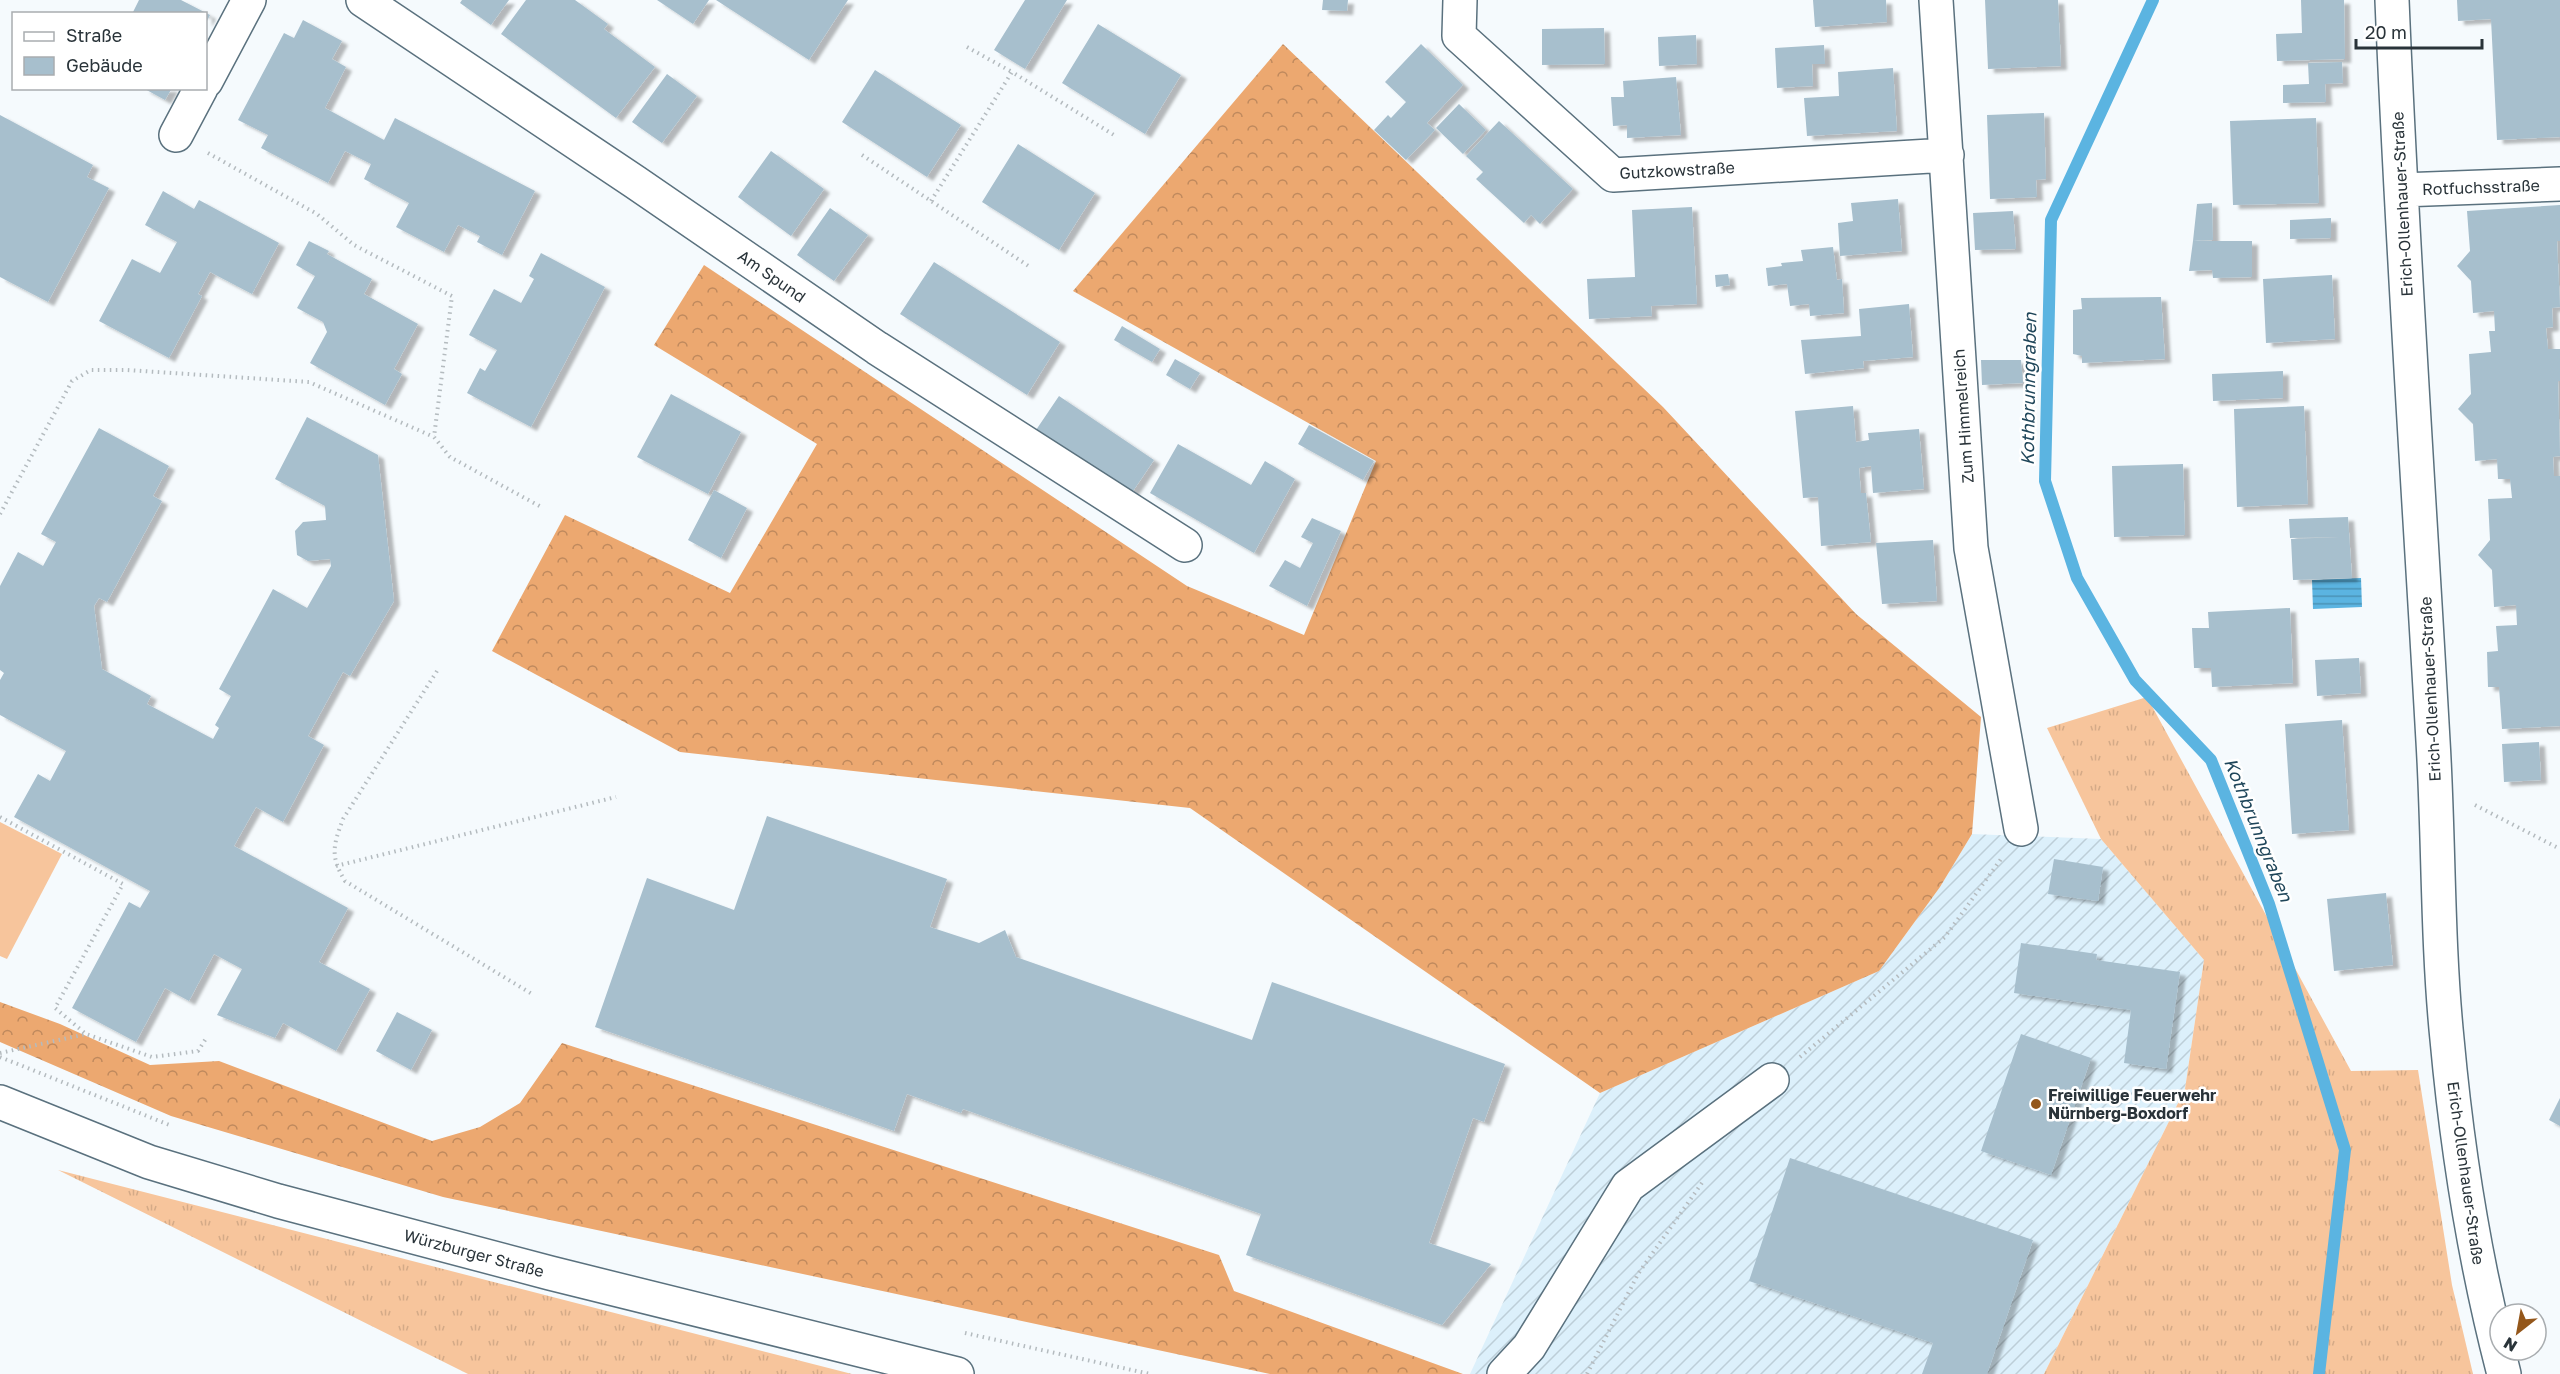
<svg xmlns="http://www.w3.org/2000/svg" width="2560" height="1374" font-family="'Golos Text',sans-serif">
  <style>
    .industrial { fill: url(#industrial-furrows) }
    .grass { fill: url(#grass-tufts) }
    .forest { fill: url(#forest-crowns) }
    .garden { fill: #f7c59c }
    .water { fill: url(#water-rules) }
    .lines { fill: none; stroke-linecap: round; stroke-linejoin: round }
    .stream { stroke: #5bb4e1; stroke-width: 12 }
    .building { fill: #a7bfcd; filter: url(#shadow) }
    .minor-casing { stroke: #5a717e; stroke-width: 36 }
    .major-casing { stroke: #5a717e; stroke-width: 36 }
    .path { stroke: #b4bbbf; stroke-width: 4; stroke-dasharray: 1.5 4.5; stroke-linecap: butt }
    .minor { stroke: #fff; stroke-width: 33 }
    .major { stroke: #fff; stroke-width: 33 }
    .poi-dot { fill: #94571b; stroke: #fff; stroke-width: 2 }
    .labels { text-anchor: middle; stroke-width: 5; stroke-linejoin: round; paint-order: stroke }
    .street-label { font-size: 16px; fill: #293339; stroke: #fff }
    .poi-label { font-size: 16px; font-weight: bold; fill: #293339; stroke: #fff; text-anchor: start }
    .water-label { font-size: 18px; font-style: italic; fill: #1f465a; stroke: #fff }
  </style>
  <defs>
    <pattern id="industrial-furrows" width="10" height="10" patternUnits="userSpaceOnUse" patternTransform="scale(1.5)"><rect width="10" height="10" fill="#dcf0fb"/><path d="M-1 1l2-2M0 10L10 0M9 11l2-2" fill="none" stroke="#bdced8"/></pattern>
    <pattern id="grass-tufts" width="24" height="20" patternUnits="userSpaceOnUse" patternTransform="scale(1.5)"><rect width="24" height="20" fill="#f7c59c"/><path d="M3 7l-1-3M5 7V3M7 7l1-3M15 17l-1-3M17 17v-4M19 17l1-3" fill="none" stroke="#d4aa87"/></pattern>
    <pattern id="forest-crowns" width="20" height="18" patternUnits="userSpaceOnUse" patternTransform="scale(1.5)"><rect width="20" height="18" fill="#eca870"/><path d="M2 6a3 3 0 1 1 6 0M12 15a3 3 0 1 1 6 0" fill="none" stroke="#bf895d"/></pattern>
    <pattern id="water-rules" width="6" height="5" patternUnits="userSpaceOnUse" patternTransform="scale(1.5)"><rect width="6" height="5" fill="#5bb4e1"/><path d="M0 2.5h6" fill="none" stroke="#4b93b7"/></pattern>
    <filter id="shadow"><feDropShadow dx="6" dy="4" stdDeviation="1.5" flood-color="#0004"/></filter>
  </defs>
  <rect width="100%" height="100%" fill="#f5fafd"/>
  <path class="industrial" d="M1972,834L2101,839L2204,960L2185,1089L2044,1374H1470L1600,1093L1879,971L1940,887Z"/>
  <path class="grass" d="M2147,697L2351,1071L2418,1070L2452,1285L2473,1374H2044L2185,1089L2204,960L2101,839L2047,728Z
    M58,1170L852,1374H468Z"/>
  <path class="forest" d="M1283,44L1663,407L1856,614L1981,717L1972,834L1940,887L1879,971L1600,1093L1190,808L680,752L492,651L565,515L730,593L817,444L654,345L704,265L1187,586L1304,635L1376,461L1073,291Z
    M0,1002L60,1024L150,1065L219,1061L432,1141L480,1127L520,1103L562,1043L1219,1255L1234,1291L1463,1374H1270L443,1197L171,1116L0,1042Z"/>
  <path class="garden" d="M0,822L62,854L7,959L0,956Z"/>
  <path class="water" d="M2361,578L2362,607L2313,609L2312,580Z"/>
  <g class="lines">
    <path class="stream" d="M2153,0L2051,220L2045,481L2077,578L2135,680L2211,760L2269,904L2345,1150L2319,1374"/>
  </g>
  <path class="building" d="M139,0H181L210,15L206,23V14H132Z
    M462,0H509L491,25L460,3Z
    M526,0H575L608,24L604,29L655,67L616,118L501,34Z
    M657,0H709L693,24Z
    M716,0H848L809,60Z
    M1025,0H1067L1025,69L994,50Z
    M1323,0H1348L1347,11L1322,10Z
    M1813,0H1886L1887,22L1815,27Z
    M1985,0H2058L2061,66L1988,69Z
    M2301,0H2344L2345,59L2277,61L2276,34L2302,33Z
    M2457,0H2560V137L2497,140L2491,19L2458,21Z
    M303,20L342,41L332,59L346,67L325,108L384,140L395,118L535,191L502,255L477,242L480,236L458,225L444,252L396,227L409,203L364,179L371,164L345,151L328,183L261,148L268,135L238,120L284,33L294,38Z
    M1098,24L1181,75L1145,134L1062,83Z
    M1604,28L1605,64L1542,65V29Z
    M1696,35L1697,64L1659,66L1658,37Z
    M1421,44L1463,85L1427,123L1435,130L1406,160L1374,130L1388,115L1391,118L1406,102L1385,82Z
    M1824,45L1825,64H1812L1813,86L1777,88L1775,48Z
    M2342,62L2343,83L2325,84L2326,102L2283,103V85L2309,84L2308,63Z
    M1893,68L1897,131L1807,136L1804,98L1839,96L1838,72Z
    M875,70L961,125L927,177L842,122Z
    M667,74L697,96L662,143L632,122Z
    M1676,77L1681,135L1627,138V125L1613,126L1611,97H1624L1623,81Z
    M143,88H172L165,100Z
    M1459,104L1486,130L1463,154L1436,128Z
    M2044,113L2046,179L2036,180L2037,197L1990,199L1987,115Z
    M0,115L93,165L87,177L109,188L48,302L0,277Z
    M2316,118L2319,203L2233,205L2230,121Z
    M1499,121L1573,189L1540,224L1531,215L1524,223L1476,179L1483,172L1466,156Z
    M1018,144L1095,193L1059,250L982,202Z
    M771,151L824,189L791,236L738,197Z
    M163,191L194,209L199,200L279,243L252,294L210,272L198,294L202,296L169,358L99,321L132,259L160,273L177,242L145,225Z
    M1898,199L1902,251L1840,256L1838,223L1853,221L1851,203Z
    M2212,203L2213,240L2193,241L2197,204Z
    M2560,205V241H2557L2560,307L2552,308L2553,327L2546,328L2548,349H2560V381H2558L2560,456L2553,457L2554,476H2560V726L2502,729L2499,687H2488L2487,652L2498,651L2496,626L2517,625L2516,605L2494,607L2492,570L2478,555L2490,540L2488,499L2512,498L2510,479H2498L2497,459L2475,461L2473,424L2458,409L2471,394L2469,354L2491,352L2489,331H2495L2494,311L2473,313L2471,281L2457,266L2470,251L2467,211Z
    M1692,207L1697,304L1651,306L1652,316L1589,319L1587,279L1635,277L1632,210Z
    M830,208L868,235L834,281L797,255Z
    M2013,211L2016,249L1975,250L1973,213Z
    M2331,218V238L2290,239V220Z
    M309,241L329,251L327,254L372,279L364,294L418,324L394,369L402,374L385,405L310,363L327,332L323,322L297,308L315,276L296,265Z
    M2193,241H2252V277L2213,278L2212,270L2189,271Z
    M1833,247L1837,280L1842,279L1844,313L1810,316L1809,304L1790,306L1787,284L1768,286L1766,268L1782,266L1781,263L1803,261L1801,250Z
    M541,253L605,287L531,427L467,393L480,368L485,371L497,350L469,335L494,289L521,303L534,279L529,276Z
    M934,262L1060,342L1027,395L900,314Z
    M1728,274L1730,285L1716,287L1715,275Z
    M2332,275L2335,339L2266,343L2263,279Z
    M2161,297L2165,359L2082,363V356L2073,354V310L2082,309L2081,298Z
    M1909,304L1913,357L1863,361L1864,368L1805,374L1801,340L1861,336L1859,309Z
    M1122,326L1160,349L1152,362L1114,340Z
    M1175,359L1200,373L1190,389L1166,375Z
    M1981,360H2021L2023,383L1982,385Z
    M2283,371V398L2213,401L2212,374Z
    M671,394L741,432L708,494L637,457Z
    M1059,396L1154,460L1131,494L1036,430Z
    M1853,406L1856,442L1869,440L1868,433L1919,429L1924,489L1873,493L1871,466L1859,468L1861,493H1866L1871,542L1821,546L1818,497L1803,498L1795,411Z
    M2304,406L2308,504L2237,507L2234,409Z
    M307,417L378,455L394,601L350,676L343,672L308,736L324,745L283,822L256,807L234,846L348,908L319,962L370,989L336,1051L283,1023L275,1038L217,1015L242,969L214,954L189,1001L165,988L136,1042L72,1008L129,902L140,908L150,891L14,817L38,774L50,781L66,751L0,715V680L4,673L0,670V586L18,552L43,566L56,542L41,534L99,428L169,466L153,496L162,501L107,602L99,598L94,606L102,669L151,696L147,704L213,739L219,728L215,725L231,696L219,689L273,589L307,608L331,566L330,559L308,561L297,555L295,531L303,522L326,520L325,506L275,479Z
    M1309,425L1374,461L1363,480L1298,444Z
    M1178,444L1251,485L1265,461L1295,479L1254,553L1150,493Z
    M2183,464L2185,535L2114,537L2112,466Z
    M714,490L747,508L721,558L688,540Z
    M2348,517L2352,578L2293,580L2291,539L2339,537L2290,538L2289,519Z
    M1312,518L1341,531L1307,606L1269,586L1285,560L1300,568L1313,543L1301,537Z
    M1933,540L1937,601L1882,604L1876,543Z
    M2290,608L2293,683L2212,687L2211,668H2194L2192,628H2209L2208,612Z
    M2359,658L2361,693L2317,696L2315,660Z
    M2342,720L2349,830L2292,834L2285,724Z
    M2539,742L2541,780L2504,782L2502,744Z
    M767,816L947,879L930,927L979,943L1005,930L1016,957L1252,1040L1272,982L1505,1064L1484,1122L1473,1118L1429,1243L1491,1264L1442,1325L1246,1255L1261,1214L963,1109L961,1113L907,1094L894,1131L595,1027L647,878L734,910Z
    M2054,859L2103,867L2098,901L2048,894Z
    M2386,893L2393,965L2334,971L2327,899Z
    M2021,943L2097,954L2096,960L2180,972L2166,1069L2124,1063L2131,1010L2014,993Z
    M397,1012L432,1030L411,1070L376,1051Z
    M2021,1034L2091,1058L2051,1175L1981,1151Z
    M2560,1098V1126L2549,1120Z
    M1790,1158L2033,1240L1987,1374H1922L1933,1343L1749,1281Z"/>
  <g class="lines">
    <defs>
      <path id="minor" d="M363,0L635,182L877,348L1185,545
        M1460,0L1459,36L1613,175L1947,155
        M1936,0L1971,548L2021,829
        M2392,0C2402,247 2419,494 2433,741C2439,840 2437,940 2447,1039C2457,1149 2476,1267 2504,1374
        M206,81L249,0
        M176,135L201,88
        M2401,190L2560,184
        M1504,1374L1529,1347L1628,1186L1772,1080"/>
      <path id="major" d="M0,1102L149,1162L278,1201L550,1273L957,1374"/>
    </defs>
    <use href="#minor" class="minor-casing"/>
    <use href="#major" class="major-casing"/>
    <path class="path" d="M967,47L1012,72
      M208,153L317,214L354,245L452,296L434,437L450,457L543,508
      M862,155L1030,267
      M931,201L1012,72L1114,135
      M0,514L72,381L91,370H127L309,382L434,437
      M437,671L343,819C333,846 330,856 345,881L532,994
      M2475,805L2560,849
      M0,817L123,884L55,1008L86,1034
      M336,866L616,797
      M0,1053L86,1034L152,1057L198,1051L207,1037
      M0,1057L172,1126
      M1800,1057L1945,937L2001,859
      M965,1333L1150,1374
      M1587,1374L1638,1274L1704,1180"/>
    <use href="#minor" class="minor"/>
    <use href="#major" class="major"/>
  </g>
  <circle class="poi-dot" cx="2036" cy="1104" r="6"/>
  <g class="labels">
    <g class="street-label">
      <text transform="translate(1677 170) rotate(-3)" y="6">Gutzkowstraße</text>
      <text transform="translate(2481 187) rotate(-2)" y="6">Rotfuchsstraße</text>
      <text transform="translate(2402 204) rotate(-93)" y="6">Erich-Ollenhauer-Straße</text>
      <text transform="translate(772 276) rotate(35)" y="6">Am Spund</text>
      <text transform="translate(1963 416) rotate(-94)" y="6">Zum Himmelreich</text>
      <text transform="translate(2430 689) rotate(-93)" y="6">Erich-Ollenhauer-Straße</text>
      <text transform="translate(2466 1173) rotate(82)" y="6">Erich-Ollenhauer-Straße</text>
      <text transform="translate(474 1253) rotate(15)" y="6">Würzburger Straße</text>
    </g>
    <g class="poi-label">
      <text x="2048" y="1101">Freiwillige Feuerwehr<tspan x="2048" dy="18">Nürnberg-Boxdorf</tspan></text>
    </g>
    <g class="water-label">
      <text transform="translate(2029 389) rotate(-89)" y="6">Kothbrunngraben</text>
      <text transform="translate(2258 830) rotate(68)" y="6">Kothbrunngraben</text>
    </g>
  </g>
  <rect x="12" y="12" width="195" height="78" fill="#ffffff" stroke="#a9adb0" stroke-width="1.5"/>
  <rect x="24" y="32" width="30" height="9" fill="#ffffff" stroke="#a9adb0" stroke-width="1.5"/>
  <text x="66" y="42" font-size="18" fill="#293339">Straße</text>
  <rect x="24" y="57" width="30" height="18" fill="#a7bfcd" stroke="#a9adb0" stroke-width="1.5"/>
  <text x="66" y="72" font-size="18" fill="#293339">Gebäude</text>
  <g transform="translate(2518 1332) rotate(211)"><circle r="28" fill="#ffffff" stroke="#a9adb0" stroke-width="1.5"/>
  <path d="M0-4.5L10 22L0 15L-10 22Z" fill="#94571b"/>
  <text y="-9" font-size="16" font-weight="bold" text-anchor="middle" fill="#293339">N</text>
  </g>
  <path d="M2356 39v9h126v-9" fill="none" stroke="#293339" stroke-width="3"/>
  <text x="2365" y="39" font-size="18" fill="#293339" stroke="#ffffff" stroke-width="4.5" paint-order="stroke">20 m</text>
</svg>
